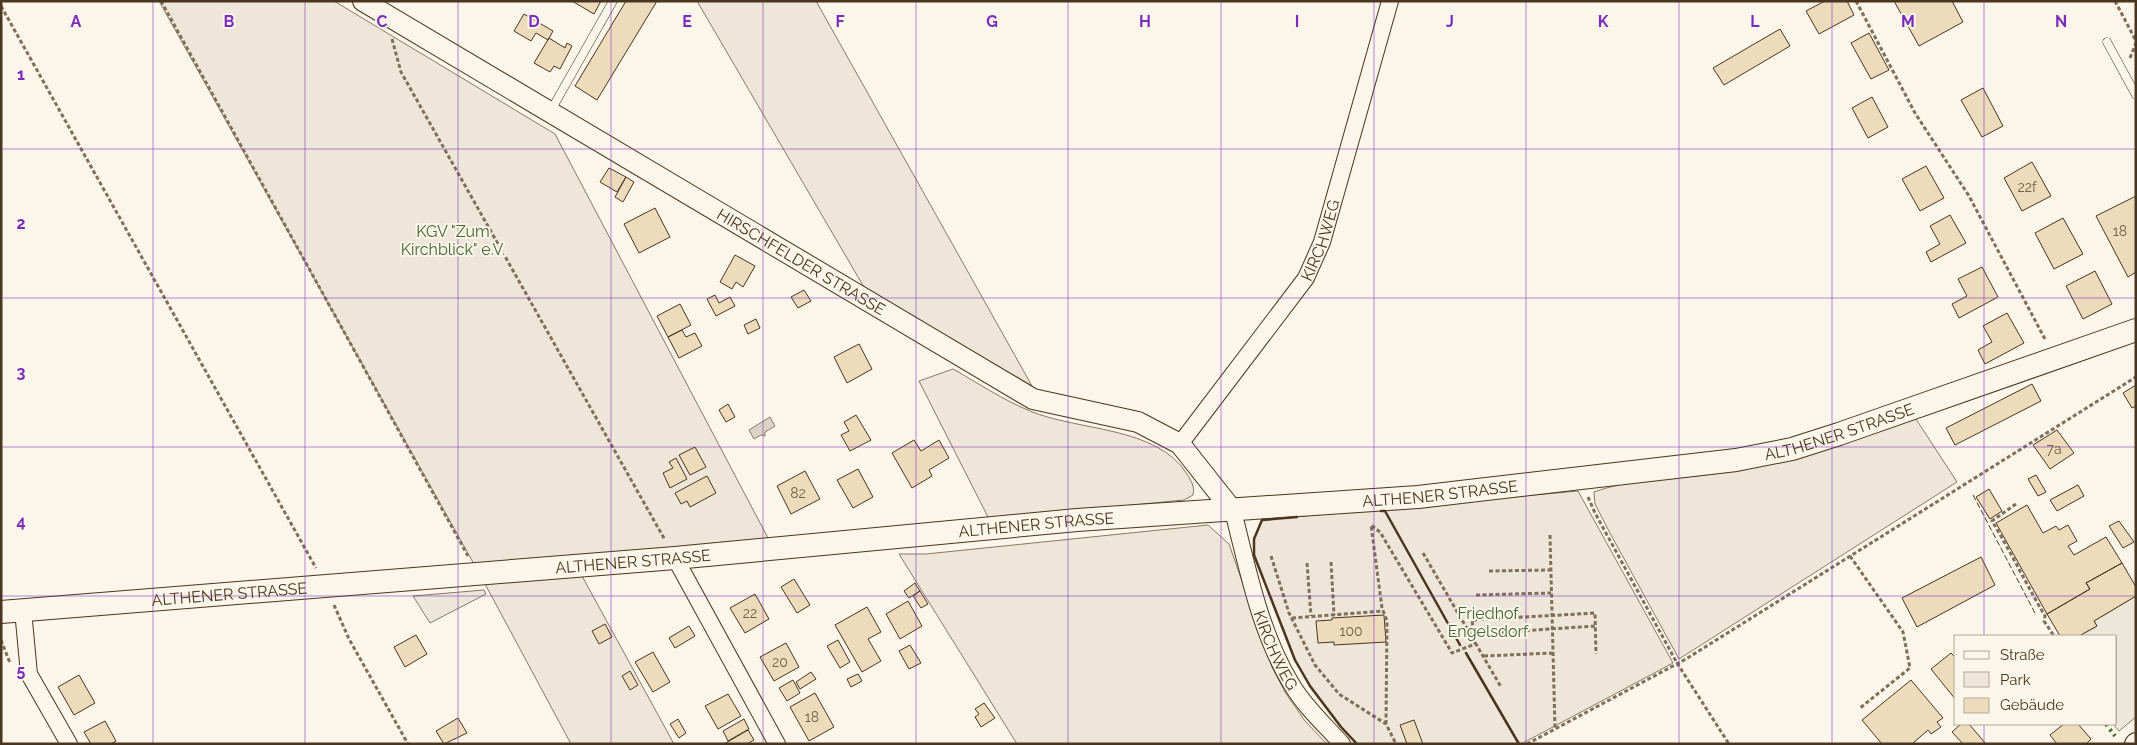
<svg xmlns="http://www.w3.org/2000/svg" width="2137" height="745" font-family="Raleway,sans-serif">
  <style>
    .green { fill: #ede6d9; stroke: #887966 }
    .parking { fill: #ede7d9; stroke: #887966 }
    .water { fill: #dcd4c6; stroke: #887966 }
    .building { fill: #ecdcbc; stroke: #4a3520 }
    .lines { fill: none; stroke-linecap: round; stroke-linejoin: round }
    .service-casing { stroke: #4a3520; stroke-width: 9 }
    .minor-casing { stroke: #4a3520; stroke-width: 18 }
    .tertiary-casing { stroke: #4a3520; stroke-width: 22 }
    .secondary-casing { stroke: #4a3520; stroke-width: 24 }
    .path { stroke: #7f6f5c; stroke-width: 3; stroke-dasharray: 4 2.5; stroke-linecap: butt }
    .service { stroke: #fbf6e9; stroke-width: 8 }
    .minor { stroke: #fbf6e9; stroke-width: 16 }
    .tertiary { stroke: #fbf6e9; stroke-width: 20 }
    .secondary { stroke: #fbf6e9; stroke-width: 22 }
    .hedge { stroke: #436837; stroke-width: 4; stroke-dasharray: 2.5 4; stroke-linecap: butt }
    .fence { stroke: #4a3520; stroke-width: 1; stroke-dasharray: 6 2.5; stroke-linecap: butt }
    .wall { stroke: #4a3520; stroke-width: 2.5 }
    .grid { fill: none; stroke: #7b2cbf; stroke-width: 1; stroke-opacity: 0.55 }
    .labels { text-anchor: middle; stroke-width: 4; stroke-linejoin: round; paint-order: stroke }
    .number-label { font-size: 14px; fill: #725f47 }
    .park-label { font-size: 16px; fill: #436837; stroke: #fbf6e9 }
    .street-label { font-size: 16px; fill: #4a3520; stroke: #fbf6e9 }
    .grid-label { font-size: 16px; text-anchor: middle; font-weight: bold; fill: #7b2cbf; stroke: #fbf6e9; stroke-width: 4; stroke-linejoin: round; paint-order: stroke }
  </style>
  <rect width="100%" height="100%" fill="#fbf6e9"/>
  <path class="green" d="M159,1H334L555,134L768,538L582,576L674,744H571L484,582Z
    M697,1H816L1032,386L865,289Z
    M953,369C978,383 1003,400 1030,411C1077,431 1157,426 1187,474C1191,481 1195,486 1193,495L1184,500L989,519L919,381Z
    M1916,419L1957,482L1679,659L1611,535L1595,504L1594,492C1635,477 1682,480 1725,472C1790,459 1853,438 1916,419Z
    M1578,491L1673,663L1521,744H1357L1341,727L1310,686L1295,660L1254,555V539L1262,520Z
    M1208,525L1229,544L1272,667L1285,692L1305,721L1327,744H1017L899,554H926Z"/>
  <path class="parking" d="M484,590L486,594L430,623L413,596Z
    M2136,596V717L2119,731L2113,724H2116V636H2079L2097,626L2094,621Z"/>
  <path class="water" d="M770,417L775,426L765,432V436L761,435L754,439L749,430Z"/>
  <path class="building" d="M572,1H601L594,14Z
    M626,1H657L597,100L575,86Z
    M1825,1H1847L1854,15L1819,34L1806,11Z
    M1894,1H1952L1963,22L1919,46Z
    M524,14L553,31L548,40L536,33L531,41L514,31Z
    M1780,29L1790,46L1724,85L1713,68Z
    M1869,33L1889,70L1871,79L1851,43Z
    M549,38L565,48L567,43L572,46L560,69L554,66L550,72L534,63Z
    M1983,88L2003,126L1982,137L1961,100Z
    M1872,97L1888,127L1868,138L1852,108Z
    M2032,162L2051,196L2022,211L2004,178Z
    M1926,166L1944,198L1920,211L1902,179Z
    M609,168L626,177L617,192L600,182Z
    M626,177L634,182L623,202L615,197Z
    M2136,196V272L2128,277L2096,216Z
    M655,208L670,237L639,253L624,224Z
    M1950,215L1966,243L1931,262L1926,252L1940,244L1930,226Z
    M2063,218L2083,254L2054,269L2035,233Z
    M735,255L755,266L743,287L736,282L732,289L720,282Z
    M1982,267L1998,297L1959,318L1952,304L1967,296L1958,279Z
    M2095,271L2112,304L2083,319L2066,286Z
    M804,290L811,301L798,308L791,297Z
    M715,295L719,303L730,297L735,306L716,316L707,299Z
    M680,304L691,325L668,337L657,316Z
    M2007,313L2024,343L1985,364L1978,350L1992,342L1983,326Z
    M756,319L760,328L748,334L744,325Z
    M682,330L686,337L695,333L702,346L679,358L668,337Z
    M859,344L872,369L847,383L834,357Z
    M2032,384L2041,401L1955,445L1946,428Z
    M2136,385V406L2132,408L2123,393Z
    M728,404L735,417L726,422L719,410Z
    M856,415L871,440L850,451L841,435L849,431L844,422Z
    M2057,430L2074,453L2050,469L2033,445Z
    M914,440L921,451L939,440L949,458L929,470L932,476L912,488L892,453Z
    M695,447L706,467L690,475L679,455Z
    M676,458L687,479L670,488L663,473L673,468L669,462Z
    M858,469L873,497L853,508L837,480Z
    M805,471L820,499L791,514L777,486Z
    M2036,475L2046,492L2038,496L2028,479Z
    M707,476L716,493L690,507L687,501L681,504L675,493Z
    M2078,485L2084,496L2057,511L2050,500Z
    M1989,489L2002,511L1990,519L1976,497Z
    M2027,505L2043,533L2056,526L2059,530L2068,525L2077,541L2068,546L2074,555L2106,537L2122,563L2086,583L2090,589L2047,614L1996,523Z
    M2119,521L2134,542L2123,548L2109,526Z
    M1981,557L1995,585L1917,627L1902,598Z
    M2122,563L2136,587V596L2094,621L2097,626L2079,636H2060L2047,614L2090,589L2086,583Z
    M794,579L810,605L797,613L781,587Z
    M915,583L920,591L909,598L904,591Z
    M920,591L928,604L921,608L913,596Z
    M755,594L769,619L745,633L730,608Z
    M908,601L922,626L900,639L886,614Z
    M867,607L881,632L868,639L881,661L862,672L835,625Z
    M1384,615L1386,642L1334,645V642L1318,643L1316,621L1332,620V618Z
    M605,624L612,637L599,644L592,631Z
    M689,626L695,636L675,648L669,638Z
    M416,635L427,654L405,667L394,647Z
    M838,640L850,662L840,668L827,646Z
    M786,643L799,667L774,681L760,657Z
    M910,645L921,663L909,669L899,651Z
    M653,652L670,682L653,692L635,662Z
    M1951,653L1956,658V700L1931,669Z
    M630,671L638,685L630,690L622,676Z
    M811,672L816,679L800,689L796,682Z
    M858,674L862,681L851,687L847,679Z
    M79,675L95,703L74,715L58,687Z
    M793,680L800,693L787,701L779,688Z
    M1911,680L1943,718L1937,722L1941,727L1931,734L1928,730L1912,744H1882L1862,720Z
    M815,693L834,727L809,741L790,707Z
    M728,694L741,716L718,729L705,706Z
    M984,703L995,718L981,727L975,717L979,714L975,709Z
    M458,718L467,733L444,744L436,731Z
    M678,719L686,733L679,738L670,724Z
    M744,719L749,729L728,741L723,731Z
    M1414,720L1423,744H1407L1400,725Z
    M105,721L116,741L111,744H91L84,732Z
    M1961,724H1969L1986,744H1963L1952,732Z
    M2064,724H2078L2091,739L2086,744H2057L2050,735Z
    M748,730L754,740L747,744H724Z"/>
  <g class="lines">
    <defs>
      <path id="service" d="M2107,42L2136,95
        M550,112L613,1"/>
      <g id="minor">
        <path id="s1" d="M1180,444L1306,278L1322,242L1390,1"/>
        <path id="s2" d="M1233,511C1248,570 1260,633 1292,685C1305,707 1325,725 1342,744"/>
        <path d="M675,558L777,744"/>
        <path d="M23,610L29,674L69,744"/>
      </g>
      <g id="tertiary">
        <path id="s3" d="M363,1L1033,399L1138,422L1180,444L1233,511"/>
        <path d="M2135,744L2136,743"/>
      </g>
      <g id="secondary">
        <path id="s4" d="M1,612L675,558L1077,520L1418,497L1736,460L1792,449L1839,434L2136,330"/>
      </g>
    </defs>
    <use href="#service" class="service-casing"/>
    <use href="#minor" class="minor-casing"/>
    <use href="#tertiary" class="tertiary-casing"/>
    <use href="#secondary" class="secondary-casing"/>
    <path class="path" d="M161,1L468,556
      M1856,1L1915,113L1969,196L2046,341
      M2115,1L2136,41
      M1,6L316,568
      M392,39L401,72L665,540
      M2130,58L2136,43
      M1588,497L1595,513L1677,663L1729,744
      M2016,504L1992,521C2011,552 2026,584 2045,616L2044,621L2054,636
      M1550,535L1555,729
      M1423,553L1501,687
      M1271,556L1289,613L1315,665L1339,694L1386,724L1396,744
      M1850,556L1903,632L1910,668L1860,708
      M1331,562L1334,615
      M1307,563L1311,616
      M1489,571L1551,570
      M1476,595L1551,593
      M334,605L349,639L408,744
      M1292,618L1383,611
      M1474,634L1595,626
      M1,640L10,663
      M1484,656L1553,653
      M1386,724L1387,621L1382,608L1371,525L1380,532L1452,653L1475,644L1472,620L1595,613L1596,654
      M1527,744L1686,659L2136,377"/>
    <use href="#service" class="service"/>
    <use href="#minor" class="minor"/>
    <use href="#tertiary" class="tertiary"/>
    <use href="#secondary" class="secondary"/>
    <path class="hedge" d="M2106,724L2115,736"/>
    <path class="fence" d="M1973,495L2036,615"/>
    <path class="wall" d="M1381,511H1385L1460,645
      M1297,517L1262,520L1254,539V555L1295,660L1310,686L1341,727L1357,744
      M1466,653L1519,744"/>
  </g>
  <path class="grid" d="M153,1V744M305,1V744M458,1V744M611,1V744M763,1V744M916,1V744M1068,1V744M1221,1V744M1374,1V744M1526,1V744M1679,1V744M1832,1V744M1984,1V636M1,149H2136M1,298H2136M1,447H2136M1,596H2136M1984,724V744"/>
  <g class="labels">
    <g class="number-label">
      <text x="2027" y="192">22f</text>
      <text x="2120" y="236">18</text>
      <text x="2054" y="454">7a</text>
      <text x="798" y="498">82</text>
      <text x="750" y="618">22</text>
      <text x="1351" y="636">100</text>
      <text x="780" y="667">20</text>
      <text x="812" y="722">18</text>
    </g>
    <g class="park-label">
      <text x="453" y="237">KGV "Zum<tspan x="453" dy="18">Kirchblick" e.V.</tspan></text>
      <text x="1488" y="619">Friedhof<tspan x="1488" dy="18">Engelsdorf</tspan></text>
    </g>
    <g class="street-label">
      <text dy="6" stroke="none"><textPath href="#s1" startOffset="249">KIRCHWEG</textPath></text>
      <text dy="6" stroke="none"><textPath href="#s3" startOffset="510">HIRSCHFELDER STRASSE</textPath></text>
      <text dy="6" stroke="none"><textPath href="#s4" startOffset="1849">ALTHENER STRASSE</textPath></text>
      <text dy="6" stroke="none"><textPath href="#s4" startOffset="1444">ALTHENER STRASSE</textPath></text>
      <text dy="6" stroke="none"><textPath href="#s4" startOffset="1039">ALTHENER STRASSE</textPath></text>
      <text dy="6" stroke="none"><textPath href="#s4" startOffset="634">ALTHENER STRASSE</textPath></text>
      <text dy="6" stroke="none"><textPath href="#s4" startOffset="229">ALTHENER STRASSE</textPath></text>
      <text dy="6" stroke="none"><textPath href="#s2" startOffset="146">KIRCHWEG</textPath></text>
    </g>
  </g>
  <g class="grid-label">
    <text x="76" y="27">A</text>
    <text x="229" y="27">B</text>
    <text x="382" y="27">C</text>
    <text x="534" y="27">D</text>
    <text x="687" y="27">E</text>
    <text x="840" y="27">F</text>
    <text x="992" y="27">G</text>
    <text x="1145" y="27">H</text>
    <text x="1297" y="27">I</text>
    <text x="1450" y="27">J</text>
    <text x="1603" y="27">K</text>
    <text x="1755" y="27">L</text>
    <text x="1908" y="27">M</text>
    <text x="2061" y="27">N</text>
    <text x="21" y="80">1</text>
    <text x="21" y="229">2</text>
    <text x="21" y="378">3</text>
    <text x="21" y="527">4</text>
    <text x="21" y="676">5</text>
  </g>
  <rect width="2137" height="745" fill="none" stroke="#4a3520" stroke-width="5"/>
  <rect x="1954" y="635" width="162" height="90" fill="#fbf6e9" stroke="#b4a999"/>
  <rect x="1964" y="651" width="25" height="8" fill="#fbf6e9" stroke="#b4a999"/>
  <text x="2000" y="660" font-size="15" fill="#4a3520">Straße</text>
  <rect x="1964" y="672" width="25" height="15" fill="#ede6d9" stroke="#b4a999"/>
  <text x="2000" y="685" font-size="15" fill="#4a3520">Park</text>
  <rect x="1964" y="698" width="25" height="15" fill="#ecdcbc" stroke="#b4a999"/>
  <text x="2000" y="710" font-size="15" fill="#4a3520">Gebäude</text>
</svg>
